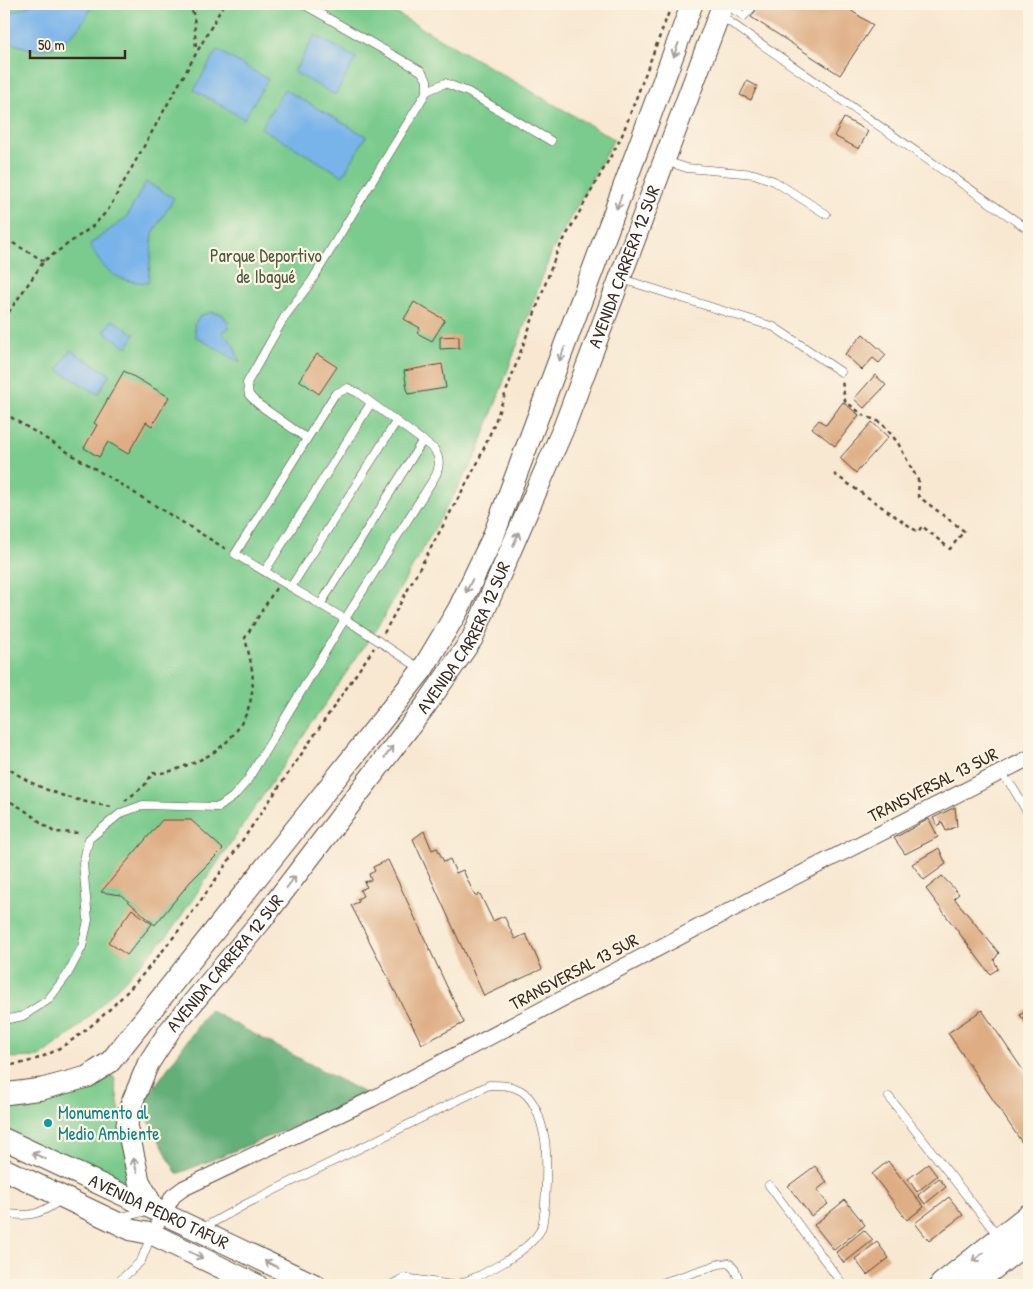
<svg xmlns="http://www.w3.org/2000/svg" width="1033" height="1289" font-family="'Patrick Hand',sans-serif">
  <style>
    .green { fill: #7acb8d; stroke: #5a7a56 }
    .forest { fill: #63af78; stroke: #4f6c4b }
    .water { fill: #78b3e9; stroke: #5a6e84 }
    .building { fill: #dead84 }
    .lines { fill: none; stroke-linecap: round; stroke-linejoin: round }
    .lane-casing { stroke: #574639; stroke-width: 9 }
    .street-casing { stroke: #574639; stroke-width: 17 }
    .secondary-casing { stroke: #574639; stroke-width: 23 }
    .primary-casing { stroke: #574639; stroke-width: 26 }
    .path { stroke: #574639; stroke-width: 2.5; stroke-dasharray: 4 4; stroke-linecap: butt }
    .lane { stroke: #fff; stroke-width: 8 }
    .street { stroke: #fff; stroke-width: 15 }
    .secondary { stroke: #fff; stroke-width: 21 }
    .primary { stroke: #fff; stroke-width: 24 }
    .oneway { stroke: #a79f9a }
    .culture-dot { fill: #0f9aa8; stroke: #fcf5e5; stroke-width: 2 }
    .labels { text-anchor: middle; stroke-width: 4.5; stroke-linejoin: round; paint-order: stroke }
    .park-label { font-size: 18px; fill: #4e5a3f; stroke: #fcf5e5 }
    .street-label { font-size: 18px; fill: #3b2a1e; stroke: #fcf5e5 }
    .culture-label { font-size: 18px; fill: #0d838f; stroke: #fcf5e5; text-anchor: start }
  </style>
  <rect width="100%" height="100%" fill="#fcf5e5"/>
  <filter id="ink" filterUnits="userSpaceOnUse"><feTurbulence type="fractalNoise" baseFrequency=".02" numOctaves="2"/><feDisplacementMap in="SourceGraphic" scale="10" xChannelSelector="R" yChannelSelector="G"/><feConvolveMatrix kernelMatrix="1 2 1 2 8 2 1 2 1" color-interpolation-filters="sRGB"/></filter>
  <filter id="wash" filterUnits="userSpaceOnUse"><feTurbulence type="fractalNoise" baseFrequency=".0096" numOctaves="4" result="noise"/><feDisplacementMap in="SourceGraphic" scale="20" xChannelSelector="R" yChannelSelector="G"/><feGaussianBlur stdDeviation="1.12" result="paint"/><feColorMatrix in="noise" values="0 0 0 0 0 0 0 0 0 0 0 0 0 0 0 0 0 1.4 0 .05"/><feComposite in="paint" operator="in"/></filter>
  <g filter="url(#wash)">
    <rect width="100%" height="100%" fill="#f8e8d2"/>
    <path class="green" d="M4,4H380L614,139L552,251L476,456L382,620L169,934L80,1026L40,1057L4,1058Z
      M114,1077L133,1193L4,1129V1104Z"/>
    <path class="forest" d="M209,1010L370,1096L177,1174L141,1106Z"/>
    <path class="water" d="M35,4H93C84,23 69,44 46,49C34,52 16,44 4,41V9L14,11Z
      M315,35L356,58L335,95L294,72Z
      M217,50L268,79L244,119L194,90Z
      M284,89L366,136L343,176L261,128Z
      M146,182L174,198L153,233L148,283C118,282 102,272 90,244L126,218Z
      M210,312L222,314L228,322L229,328L222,333L233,344L240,362L196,337L194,325L200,316Z
      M112,320L135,334L127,347L104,332Z
      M70,350L110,374L98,394L58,370Z"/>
    <g id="blocks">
      <path class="building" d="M760,4H841L873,25L840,75L751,17Z
        M747,81L757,86L751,100L740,95Z
        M844,118L868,131L859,149L834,136Z
        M414,302L445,320L432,341L417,333L420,328L404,319Z
        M863,334L886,355L879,363L873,358L862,370L845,354Z
        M459,336V348L440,349V337Z
        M317,354L337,367L319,394L299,380Z
        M442,364L446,388L408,394L404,371Z
        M124,371L169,397L152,426L146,422L128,454L108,442L99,457L84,448L97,425L94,423Z
        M875,375L886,385L864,408L854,399Z
        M843,402L859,415L835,446L812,428L819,420L826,425Z
        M872,422L888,437L856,473L840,458Z
        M955,807L957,826L946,831L942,822L938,826L933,818Z
        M929,819L938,837L905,854L894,838Z
        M162,820H191L223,849L190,882L155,925L121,895L101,892Z
        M424,831L432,850L437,848L444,862L450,859L456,873L463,870L475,896L480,894L493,921L504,916L515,939L526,934L542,969L484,996L413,839Z
        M939,848L946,864L924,880L912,864Z
        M388,860L464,1023L422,1044L351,905L359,902L357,899L363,896L360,890L367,887L364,882L371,880L369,874L375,871L373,867Z
        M942,876L959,894L954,898L999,953L994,960L998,969L990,974L926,889Z
        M132,909L152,924L127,955L108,942Z
        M1029,1008V1026L1020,1015Z
        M982,1010L1029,1079V1153L948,1033Z
        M888,1161L924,1207L907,1220L872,1174Z
        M928,1164L937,1176L917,1192L908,1179Z
        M815,1166L827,1182L817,1190L828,1204L811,1216L788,1186Z
        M939,1178L946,1187L925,1204L918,1195Z
        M949,1197L963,1215L929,1241L915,1223Z
        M845,1200L865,1225L834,1250L814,1225Z
        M864,1230L873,1240L844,1263L836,1252Z
        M877,1242L889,1258L867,1275L855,1259Z"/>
    </g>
  </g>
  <g filter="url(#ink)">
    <use href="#blocks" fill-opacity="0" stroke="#574639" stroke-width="1"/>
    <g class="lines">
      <defs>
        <path id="lane" d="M303,4L421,71L427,80V91L311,282L285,316L247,383L249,395L258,404L306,438
          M725,4L744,16L755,4
          M721,16L1029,230
          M427,91L445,83L468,92L551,141
          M665,161L687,168L754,174L774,181L826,214
          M622,279L774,327L841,372
          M265,571L371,403
          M291,587L396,422
          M320,605L423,440
          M1000,772L1013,788L1029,815
          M4,1020L23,1016L48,1000L67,975L82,947L88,920L83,864L89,839L121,813L143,805L219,807L233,797L247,781L345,619L436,475C440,465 440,458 434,449L358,393L348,388L335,394L235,554L345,619L421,669
          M889,1097L999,1237
          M769,1185L843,1285
          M4,1213C30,1218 41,1214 62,1199
          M117,1218L147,1211
          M201,1229L246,1204L489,1085C500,1085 513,1085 523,1092C536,1101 542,1124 545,1140C547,1155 547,1218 540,1231C526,1254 481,1276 457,1285
          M115,1285L141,1261L151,1236
          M391,1285L404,1278L453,1285
          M656,1285L719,1264L729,1263L735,1270L741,1285"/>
        <path id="street" d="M159,1221L173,1196L184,1188L372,1099L769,890L1029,758"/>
        <g id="secondary">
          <path d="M4,1094L42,1089L87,1077L110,1062L422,670L458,610L493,537L692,4"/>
          <path id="s1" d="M4,1139L315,1285"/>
          <path d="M4,1169L132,1230L152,1234L257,1285"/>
          <path id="s2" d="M154,1209L139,1181L127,1125L129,1110L148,1064L170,1030L261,921L426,705L472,639L564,427L723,4"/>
        </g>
        <path id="primary" d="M942,1285L1029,1216
          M971,1285L1029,1239"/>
      </defs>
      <use href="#lane" class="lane-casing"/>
      <use href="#street" class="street-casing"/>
      <use href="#secondary" class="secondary-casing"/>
      <use href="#primary" class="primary-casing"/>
      <path class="path" d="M188,4L194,15L196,49
        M6,239L44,261
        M4,319L44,261L93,226L108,210L224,4
        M4,413L226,549
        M834,474L918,532L922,526L950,549L964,531L918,496L919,482L898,443L882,423L863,415L845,401L842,381
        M384,633L478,462L495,422L557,252L621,138L672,4
        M4,765C36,790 74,801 113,807
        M4,798L23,809L54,832L81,833
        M125,801L144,786L153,773C166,774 178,769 190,764C222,753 248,726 252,692C255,674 249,655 245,638L276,588
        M4,1065C100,1066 211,885 261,813C299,758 336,703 374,648"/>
      <use href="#lane" class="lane"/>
      <use href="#street" class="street"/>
      <use href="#secondary" class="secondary"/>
      <use href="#primary" class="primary"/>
    </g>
    <defs><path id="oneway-shaft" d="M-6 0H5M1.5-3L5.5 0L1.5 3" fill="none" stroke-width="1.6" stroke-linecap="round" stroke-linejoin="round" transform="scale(1.25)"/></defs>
    <g class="oneway">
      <use href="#oneway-shaft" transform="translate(676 50) rotate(110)"/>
      <use href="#oneway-shaft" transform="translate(619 202) rotate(111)"/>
      <use href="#oneway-shaft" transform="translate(562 354) rotate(111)"/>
      <use href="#oneway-shaft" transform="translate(516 539) rotate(-67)"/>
      <use href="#oneway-shaft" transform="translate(469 586) rotate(116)"/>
      <use href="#oneway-shaft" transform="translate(389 752) rotate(-52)"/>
      <use href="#oneway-shaft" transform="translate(291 882) rotate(-53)"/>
      <use href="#oneway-shaft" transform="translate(39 1156) rotate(-155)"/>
      <use href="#oneway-shaft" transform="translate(135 1165) rotate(-106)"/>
      <use href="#oneway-shaft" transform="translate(196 1255) rotate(26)"/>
      <use href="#oneway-shaft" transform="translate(978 1257) rotate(141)"/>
      <use href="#oneway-shaft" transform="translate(271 1264) rotate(-154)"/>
    </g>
  </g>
  <circle class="culture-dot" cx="48" cy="1123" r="5"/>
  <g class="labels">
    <g class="park-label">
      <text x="266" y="262">Parque Deportivo<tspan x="266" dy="21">de Ibagué</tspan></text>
    </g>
    <g class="street-label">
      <text dy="6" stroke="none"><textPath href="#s2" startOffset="1091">AVENIDA CARRERA 12 SUR</textPath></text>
      <text dy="6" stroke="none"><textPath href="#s2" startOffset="686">AVENIDA CARRERA 12 SUR</textPath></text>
      <text transform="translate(933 785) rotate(-27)" y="6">TRANSVERSAL 13 SUR</text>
      <text dy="6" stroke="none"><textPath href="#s2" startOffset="281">AVENIDA CARRERA 12 SUR</textPath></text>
      <text transform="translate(574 972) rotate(-28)" y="6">TRANSVERSAL 13 SUR</text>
      <text dy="6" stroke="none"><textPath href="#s1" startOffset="171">AVENIDA PEDRO TAFUR</textPath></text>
    </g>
    <g class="culture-label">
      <text x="58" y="1119">Monumento al<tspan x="58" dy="21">Medio Ambiente</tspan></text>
    </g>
  </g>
  <rect width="1033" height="1289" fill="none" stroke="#fcf5e5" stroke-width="20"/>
  <path d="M30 50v8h95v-8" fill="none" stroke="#3b2a1e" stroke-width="2.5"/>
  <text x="38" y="50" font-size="15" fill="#3b2a1e" stroke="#fcf5e5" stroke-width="4" paint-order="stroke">50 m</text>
</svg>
